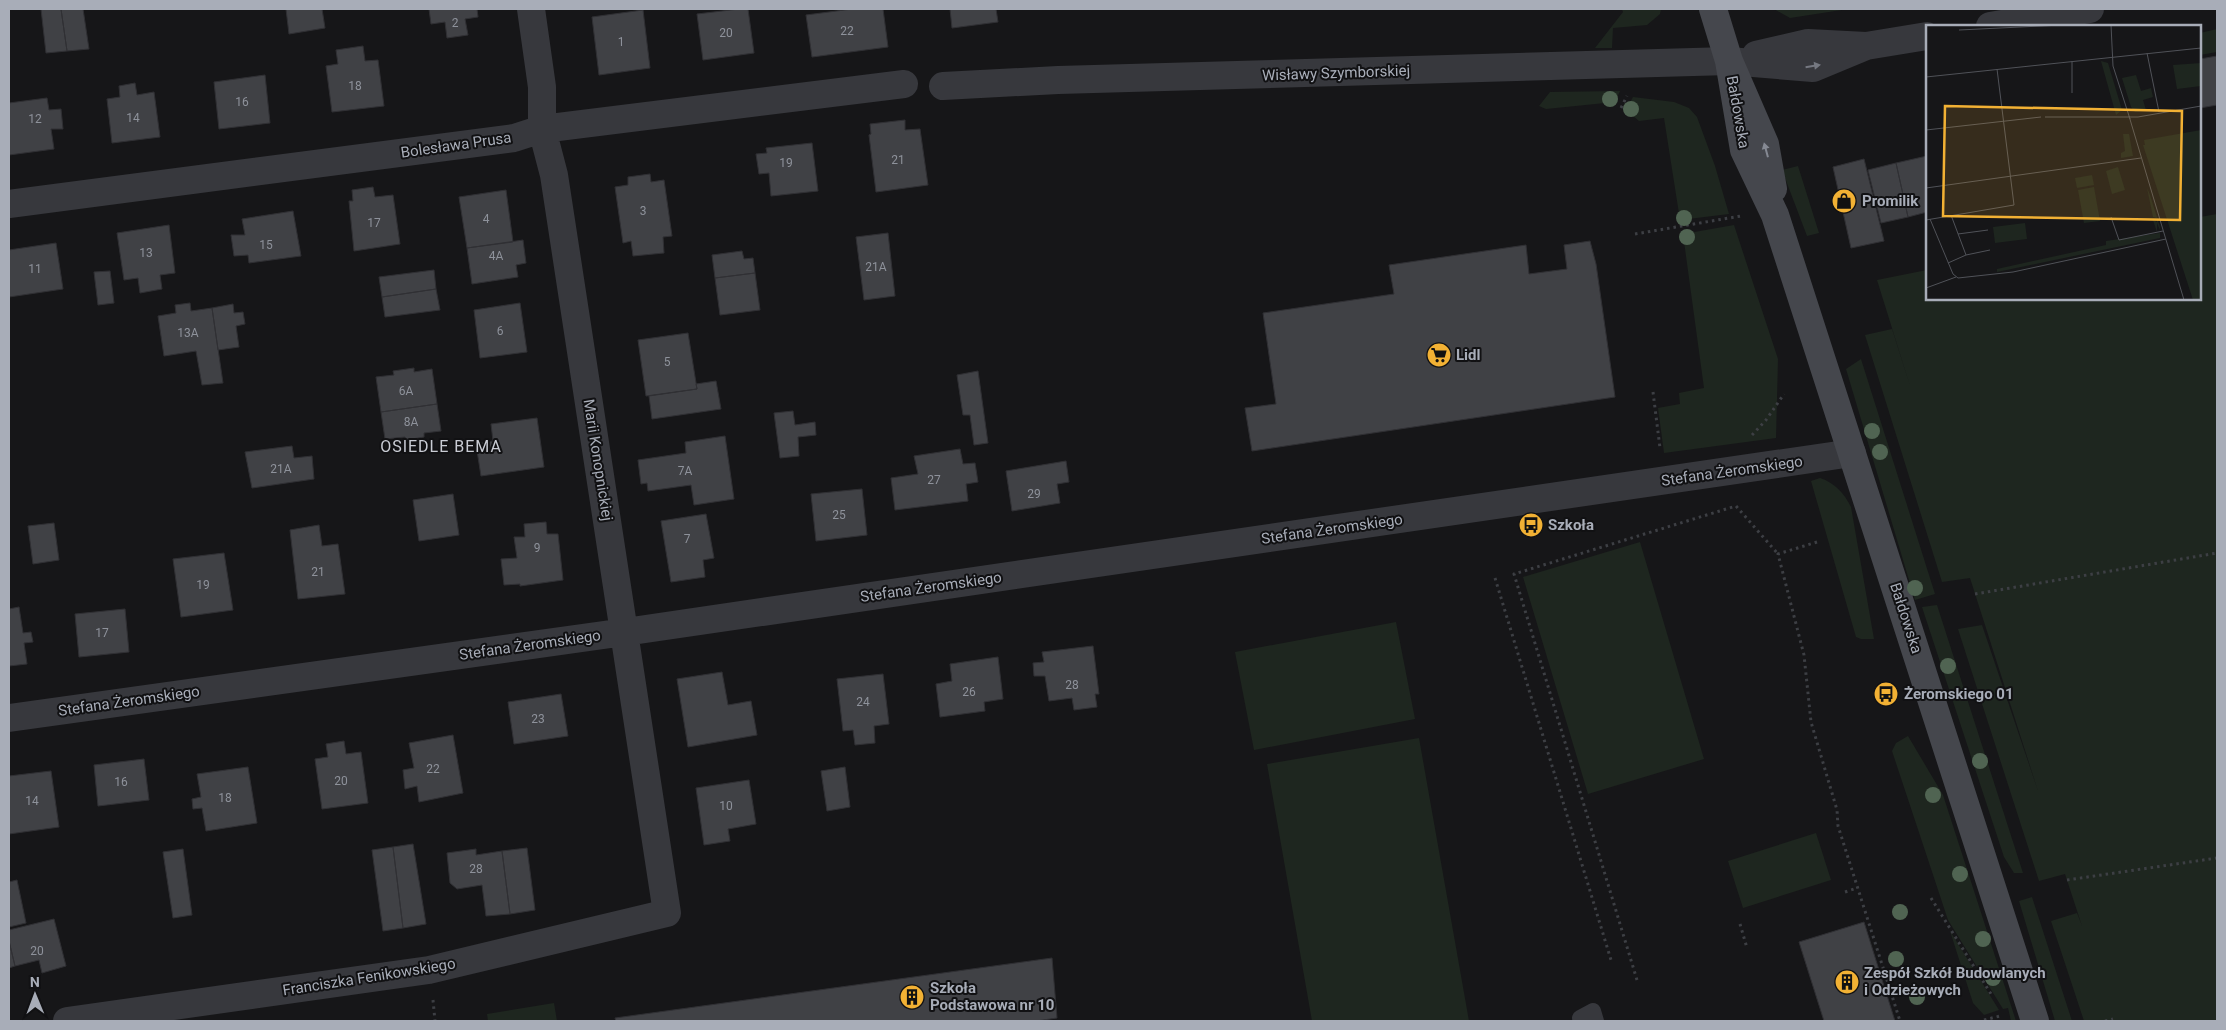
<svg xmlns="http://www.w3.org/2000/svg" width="2226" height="1030" font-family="Roboto,sans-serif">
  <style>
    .green { fill: #1e261f }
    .building { fill: #404145; stroke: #303034 }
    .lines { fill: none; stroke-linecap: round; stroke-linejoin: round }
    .path { stroke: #3d3f44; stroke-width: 3; stroke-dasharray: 2.5 4; stroke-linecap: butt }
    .lane { stroke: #37383d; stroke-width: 16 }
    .street { stroke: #37383d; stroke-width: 28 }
    .secondary { stroke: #45474d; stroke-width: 28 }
    .tree { fill: #506452 }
    .oneway { fill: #757881 }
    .oneway2 { fill: #858993 }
    .labels { text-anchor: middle; stroke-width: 4; stroke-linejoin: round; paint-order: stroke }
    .number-label { font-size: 12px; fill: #8e929b }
    .street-label { font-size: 15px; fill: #a8adb8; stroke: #111113 }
    .poi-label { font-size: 15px; font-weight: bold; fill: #a8adb8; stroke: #111113; text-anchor: start }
    .neighbourhood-label { font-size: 16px; letter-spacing: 1px; fill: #c9ccd4; stroke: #111113 }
    .inset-road { fill: none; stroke: #505258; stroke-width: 1 }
    .view { fill: #f2b134; fill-opacity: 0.15; stroke: #f2b134; stroke-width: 2.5 }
    .inset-edge { fill: none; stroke: #a8adb8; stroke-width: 2.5 }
  </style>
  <rect width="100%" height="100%" fill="#161618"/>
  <path class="green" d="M1622,9H1661L1660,14L1647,25L1613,28L1612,48H1595L1623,12Z
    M1774,9H1848L1790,18Z
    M2217,29V52L2200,55V33Z
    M1620,91L1615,102L1546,109L1539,106L1550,92Z
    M1633,97L1674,102L1689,108L1697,117L1715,166L1729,214L1680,220L1664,118L1639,121L1626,110Z
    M1798,166L1819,233L1807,236L1782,170Z
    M2217,214V1021H2084L2051,921L2077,913L2082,926L2065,874L2039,881L1958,629L1982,625L2038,791L1970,578L1942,582L1865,335L1892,329L1911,389L1877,280L1927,270V299H2200V217Z
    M1734,225L1778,359L1776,438L1664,453L1658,408L1680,404L1679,393L1704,388L1683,234Z
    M1861,359L1935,594L1915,600L1846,369Z
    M1820,478C1835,483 1844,493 1851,507L1874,639H1861L1856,637L1811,481Z
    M1640,542L1704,759L1588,794L1523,577Z
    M1937,605L2023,873H2014L2004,857L1922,607Z
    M1396,622L1415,719L1254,750L1235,652Z
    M1908,736L1943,795L2016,1021H2011L2008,1008L2003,1009L1948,920L1892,751L1896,743Z
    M1419,738L1469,1021H1312L1267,764Z
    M1816,833L1831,880L1743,908L1728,861Z
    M2032,897L2072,1021H2055L2019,901Z
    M1950,931L1999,1010L1984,1015L1973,1003Z
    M554,1003L557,1021H488L487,1014Z"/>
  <path class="building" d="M41,9H61L67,51L46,53Z
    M61,9H83L89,49L67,51Z
    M286,9H322L325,28L289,34Z
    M429,9H477L478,17L465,19L468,35L447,38L445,22L431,24Z
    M739,9H748L754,53L703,60L697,14Z
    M852,9H883L888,47L812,57L806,15Z
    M950,9H996L998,22L952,28Z
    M643,10L650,68L599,75L592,17Z
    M363,46L365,61L378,60L384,106L332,112L326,66L338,64L336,50Z
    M2217,56V105L2200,108V59Z
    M265,75L270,123L219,129L214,82Z
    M135,83L137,95L154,92L160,137L112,143L107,99L120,97L119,86Z
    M47,98L49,110L61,109L63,129H51L54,149L9,155V103Z
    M905,120V130L920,129L928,185L876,192L869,135L871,134L870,124Z
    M812,143L818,191L771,196L769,173L759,174L756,154L767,153L766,148Z
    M1927,156V212L1908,217L1896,163Z
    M1864,159L1884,241L1851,248L1833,167Z
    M1896,163L1908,217L1881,223L1868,170Z
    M650,174L651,182L664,180L672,236L663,237L664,253L633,256L631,241L623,243L615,187L628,185V177Z
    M373,187L375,197L393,195L400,244L354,251L349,201H353L352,190Z
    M506,190L513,242L467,248L459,197Z
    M293,211L301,256L249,263L248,255L234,256L231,235H245L242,219Z
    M169,225L175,273L160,275L162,289L140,293L138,278L124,280L117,233Z
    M888,233L895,296L864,300L856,237Z
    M523,240L526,263L516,265L518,277L472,284L467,248Z
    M1590,241L1596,264L1615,397L1252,451L1245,408L1276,404L1263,313L1394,294L1389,265L1526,245L1529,274L1567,269L1564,245Z
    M56,243L63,289L9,297V250Z
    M742,251L744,259L753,258L755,273L715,278L712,255Z
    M434,270L436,289L382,297L379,277Z
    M110,271L114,303L98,305L94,272Z
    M755,273L760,310L720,315L715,278Z
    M436,289L440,310L385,317L382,297Z
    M190,303L191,311L212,308L223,383L202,385L196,351L164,356L158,316L176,313L175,305Z
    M520,303L527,352L480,358L474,310Z
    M233,304L234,313L243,312L245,324L236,326L239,347L218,350L212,308Z
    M688,333L697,389L646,396L638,340Z
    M414,368V372L432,369L437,404L381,412L376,377L394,375L393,371Z
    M978,371L988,443L974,445L970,415H963L957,375Z
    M716,381L721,409L652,419L649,396L697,389L696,384Z
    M437,404L441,431L424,433V437L406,440L405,437L385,439L381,412Z
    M793,411L795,425L815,422L816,435L798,437L799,456L780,458L774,413Z
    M537,418L544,467L481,476L476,444L493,441L491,424Z
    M725,436L734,499L694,505L691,485L648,491L647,483L641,484L638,460L686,453L685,442Z
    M292,446L294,458L312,456L314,479L252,488L245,452Z
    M960,449L963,464L975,463L978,482L966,484L968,501L895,510L891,478L918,474L914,456Z
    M1066,461L1069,482L1057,484L1060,503L1012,511L1006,471Z
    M862,489L867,535L816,541L811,494Z
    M453,494L459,535L419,541L413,500Z
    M706,514L714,558L703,560L705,577L671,582L661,521Z
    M546,522L547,534H558L563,580L520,586V584L504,585L501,559L517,558L514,537H525L524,524Z
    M54,523L59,560L33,564L28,526Z
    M319,525L322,546L338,544L345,594L298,599L290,530Z
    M224,553L233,610L181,617L173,559Z
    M19,607L23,633L31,632L33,642L24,643L27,664L9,666V609Z
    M125,609L129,652L79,657L75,614Z
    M1093,646L1099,694H1095L1097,707L1074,710L1072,698L1049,701L1045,676H1034L1033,663L1044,662L1042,652Z
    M998,657L1003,699L984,702L985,711L940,717L936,684L952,681L950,664Z
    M722,672L728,705L751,701L757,735L688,747L677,679Z
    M883,674L889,724L874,726L875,743L855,745L853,730L843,731L837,679Z
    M561,694L568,736L514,744L508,702Z
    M453,735L463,793L419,802L417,786L405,789L403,770L414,768L409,743Z
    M344,741L346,754L361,752L368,803L322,809L315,759L328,757L326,744Z
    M144,759L149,800L98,806L94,765Z
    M248,767L257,823L206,831L202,808L193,809L192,799L201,797L197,774Z
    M845,767L850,807L827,811L821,771Z
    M51,771L59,827L9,834V776Z
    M749,780L756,824L728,829L730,841L704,845L696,788Z
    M413,844L426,924L403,928L393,847Z
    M393,847L403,928L383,931L372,850Z
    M527,848L535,910L510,914L502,851Z
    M183,849L192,915L173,918L163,852Z
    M476,849V855L502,851L510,914L486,916L482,885L457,889L450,883L447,853Z
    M17,880L26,923L9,927V882Z
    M54,919L66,966L42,973L39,960L15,966L9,941V930Z
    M1864,922L1895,1021H1824L1799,942Z
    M9,941L15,966L9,968Z
    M1052,958L1057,1018L1036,1021H616L615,1018Z"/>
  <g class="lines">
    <path class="path" d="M1621,108L1627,96
      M1635,234L1741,216
      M1653,392L1660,448
      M1752,435L1766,420L1784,394
      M1817,542L1778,554L1804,655L1811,722L1837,810L1838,826L1900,1021
      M1495,578L1611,960
      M1975,594L2217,553
      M2067,880L2217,858
      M1845,892L1857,888
      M1931,898L1991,994
      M1740,924L1747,948
      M1637,980L1514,574L1736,506L1778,554
      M433,1000L435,1021
      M1984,1020L2000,1016
      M2105,1021L2113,1019"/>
    <path class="lane" d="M1580,1018L1593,1011L1596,1021"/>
    <path class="street" d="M1990,26L2090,9
      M1756,55L1808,43L1866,46L1927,36
      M943,86L1058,80L1729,61L1813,68L1866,46
      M9,204L514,138L542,129L904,84
      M9,718L625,632L1852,453
      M67,1021L429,970L667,913L554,175L542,129V87L531,9"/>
    <path class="secondary" d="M1713,9L1729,61L1765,144L1773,189
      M1729,61L1744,150L1775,215L2035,1021"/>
  </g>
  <g class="tree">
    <circle cx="1610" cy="99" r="8"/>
    <circle cx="1631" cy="109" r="8"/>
    <circle cx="1684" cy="218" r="8"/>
    <circle cx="1687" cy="237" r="8"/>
    <circle cx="1872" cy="431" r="8"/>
    <circle cx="1880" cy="452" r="8"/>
    <circle cx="1915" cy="588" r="8"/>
    <circle cx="1948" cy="666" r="8"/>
    <circle cx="1980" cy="761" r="8"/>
    <circle cx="1933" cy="795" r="8"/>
    <circle cx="1960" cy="874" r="8"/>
    <circle cx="1900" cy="912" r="8"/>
    <circle cx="1983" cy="939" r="8"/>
    <circle cx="1896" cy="959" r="8"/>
    <circle cx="1993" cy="978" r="8"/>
    <circle cx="1917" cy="997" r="8"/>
  </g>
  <defs><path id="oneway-solid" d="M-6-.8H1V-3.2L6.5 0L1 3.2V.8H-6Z" transform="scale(1.25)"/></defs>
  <use class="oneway" href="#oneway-solid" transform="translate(1813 66) rotate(-9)"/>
  <use class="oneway2" href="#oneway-solid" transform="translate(1766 150) rotate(-105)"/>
  <defs>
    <symbol id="shop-disc" viewBox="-11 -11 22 22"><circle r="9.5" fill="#f2b134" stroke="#111113"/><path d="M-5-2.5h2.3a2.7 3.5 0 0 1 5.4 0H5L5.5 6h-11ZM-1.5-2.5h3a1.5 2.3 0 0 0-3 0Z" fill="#111"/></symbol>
    <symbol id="supermarket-disc" viewBox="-11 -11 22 22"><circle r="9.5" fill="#f2b134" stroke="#111113"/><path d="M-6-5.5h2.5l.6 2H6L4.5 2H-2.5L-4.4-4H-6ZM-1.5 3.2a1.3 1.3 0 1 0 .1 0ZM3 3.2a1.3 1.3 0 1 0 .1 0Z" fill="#111"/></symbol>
    <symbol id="bus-disc" viewBox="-11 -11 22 22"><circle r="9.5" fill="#f2b134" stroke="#111113"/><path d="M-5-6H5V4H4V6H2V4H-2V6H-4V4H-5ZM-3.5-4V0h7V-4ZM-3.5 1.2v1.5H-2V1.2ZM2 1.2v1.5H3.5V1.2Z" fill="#111"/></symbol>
    <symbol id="building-disc" viewBox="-11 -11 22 22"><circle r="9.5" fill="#f2b134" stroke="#111113"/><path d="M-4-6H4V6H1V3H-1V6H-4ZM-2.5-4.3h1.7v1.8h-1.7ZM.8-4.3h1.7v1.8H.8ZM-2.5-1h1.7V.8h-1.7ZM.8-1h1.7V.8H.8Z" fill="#111"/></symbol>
  </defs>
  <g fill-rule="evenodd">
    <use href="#shop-disc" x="1830" y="187" width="28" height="28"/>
    <use href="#supermarket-disc" x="1425" y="341" width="28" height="28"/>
    <use href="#bus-disc" x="1517" y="511" width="28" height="28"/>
    <use href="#bus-disc" x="1872" y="680" width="28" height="28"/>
    <use href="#building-disc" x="1833" y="968" width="28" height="28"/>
    <use href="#building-disc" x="898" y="983" width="28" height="28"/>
  </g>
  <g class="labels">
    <g class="number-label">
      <text x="455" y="27">2</text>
      <text x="847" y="35">22</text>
      <text x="726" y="37">20</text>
      <text x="621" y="46">1</text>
      <text x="355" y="90">18</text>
      <text x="242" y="106">16</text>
      <text x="133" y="122">14</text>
      <text x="35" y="123">12</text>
      <text x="898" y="164">21</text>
      <text x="786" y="167">19</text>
      <text x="643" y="215">3</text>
      <text x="486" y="223">4</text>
      <text x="374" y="227">17</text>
      <text x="266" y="249">15</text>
      <text x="146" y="257">13</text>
      <text x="496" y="260">4A</text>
      <text x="876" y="271">21A</text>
      <text x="35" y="273">11</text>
      <text x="500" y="335">6</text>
      <text x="188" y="337">13A</text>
      <text x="667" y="366">5</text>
      <text x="406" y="395">6A</text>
      <text x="411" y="426">8A</text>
      <text x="281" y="473">21A</text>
      <text x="685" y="475">7A</text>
      <text x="934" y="484">27</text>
      <text x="1034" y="498">29</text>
      <text x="839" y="519">25</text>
      <text x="687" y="543">7</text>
      <text x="537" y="552">9</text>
      <text x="318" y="576">21</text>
      <text x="203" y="589">19</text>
      <text x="102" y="637">17</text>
      <text x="1072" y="689">28</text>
      <text x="969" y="696">26</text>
      <text x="863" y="706">24</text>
      <text x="538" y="723">23</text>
      <text x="433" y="773">22</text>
      <text x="341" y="785">20</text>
      <text x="121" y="786">16</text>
      <text x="225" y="802">18</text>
      <text x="32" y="805">14</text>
      <text x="726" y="810">10</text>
      <text x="476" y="873">28</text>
      <text x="37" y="955">20</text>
    </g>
    <g class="street-label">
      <text transform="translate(1336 73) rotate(-2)" y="5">Wisławy Szymborskiej</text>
      <text transform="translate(1738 112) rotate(80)" y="5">Bałdowska</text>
      <text transform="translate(456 145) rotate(-8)" y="5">Bolesława Prusa</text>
      <text transform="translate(598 460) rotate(81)" y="5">Marii Konopnickiej</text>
      <text transform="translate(1732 471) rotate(-8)" y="5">Stefana Żeromskiego</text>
      <text transform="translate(1332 529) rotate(-8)" y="5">Stefana Żeromskiego</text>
      <text transform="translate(931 587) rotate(-8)" y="5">Stefana Żeromskiego</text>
      <text transform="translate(1906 618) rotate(72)" y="5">Bałdowska</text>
      <text transform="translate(530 645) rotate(-8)" y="5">Stefana Żeromskiego</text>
      <text transform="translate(129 701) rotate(-8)" y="5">Stefana Żeromskiego</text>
      <text transform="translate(369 977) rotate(-9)" y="5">Franciszka Fenikowskiego</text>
    </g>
    <g class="poi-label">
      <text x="1862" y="206">Promilik</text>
      <text x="1456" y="360">Lidl</text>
      <text x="1548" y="530">Szkoła</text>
      <text x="1904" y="699">Żeromskiego 01</text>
      <text x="1864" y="978">Zespół Szkół Budowlanych<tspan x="1864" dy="17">i Odzieżowych</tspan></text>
      <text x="930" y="993">Szkoła<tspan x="930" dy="17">Podstawowa nr 10</tspan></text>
    </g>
    <g class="neighbourhood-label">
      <text x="441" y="452">OSIEDLE BEMA</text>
    </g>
  </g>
  <g transform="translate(1926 25)">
    <rect width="275" height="275" fill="#161618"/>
    <path d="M175,36L182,38L196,85L190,90ZM275,38V61L251,64L247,40ZM210,50L215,66L225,63L227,72L217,75L220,85L209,87L205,82L196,53ZM275,105V275H267L217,120H219L218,115ZM197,109H203L207,131L195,133V128L199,126ZM192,142L199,165L186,169L180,146ZM166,150L168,160L151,163L149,153ZM168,162L174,196L158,198L152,165ZM221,163L224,170L234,202V205L231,198V207L227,195L231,197V193L227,192ZM99,198L101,214L69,218L67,202ZM234,208V213L71,247V244L180,220V216Z" fill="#1e261f"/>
    <path class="inset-road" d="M185,0L187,41L204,94M33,5L136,0M221,28L233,87M146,36V68M0,52L275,23M203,91L258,275M119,92H212L275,81M0,105L115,92M0,163L215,133M185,192L193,215L237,206M4,194L27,249L32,253L87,247L240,214M0,195L88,180L71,44M32,209L62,205M40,230L64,225M22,238L40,230L25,190M0,263L30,252"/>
    <path class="view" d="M19,81L256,86L254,195L17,191Z"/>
    <rect width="275" height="275" class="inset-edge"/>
  </g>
  <rect width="2226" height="1030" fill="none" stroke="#a8adb8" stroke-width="20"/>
  <g transform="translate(35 995) rotate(359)" stroke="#111113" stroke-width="4" paint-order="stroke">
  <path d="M0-4L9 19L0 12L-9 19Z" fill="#a8adb8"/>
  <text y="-8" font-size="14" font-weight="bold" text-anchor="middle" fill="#a8adb8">N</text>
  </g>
</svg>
